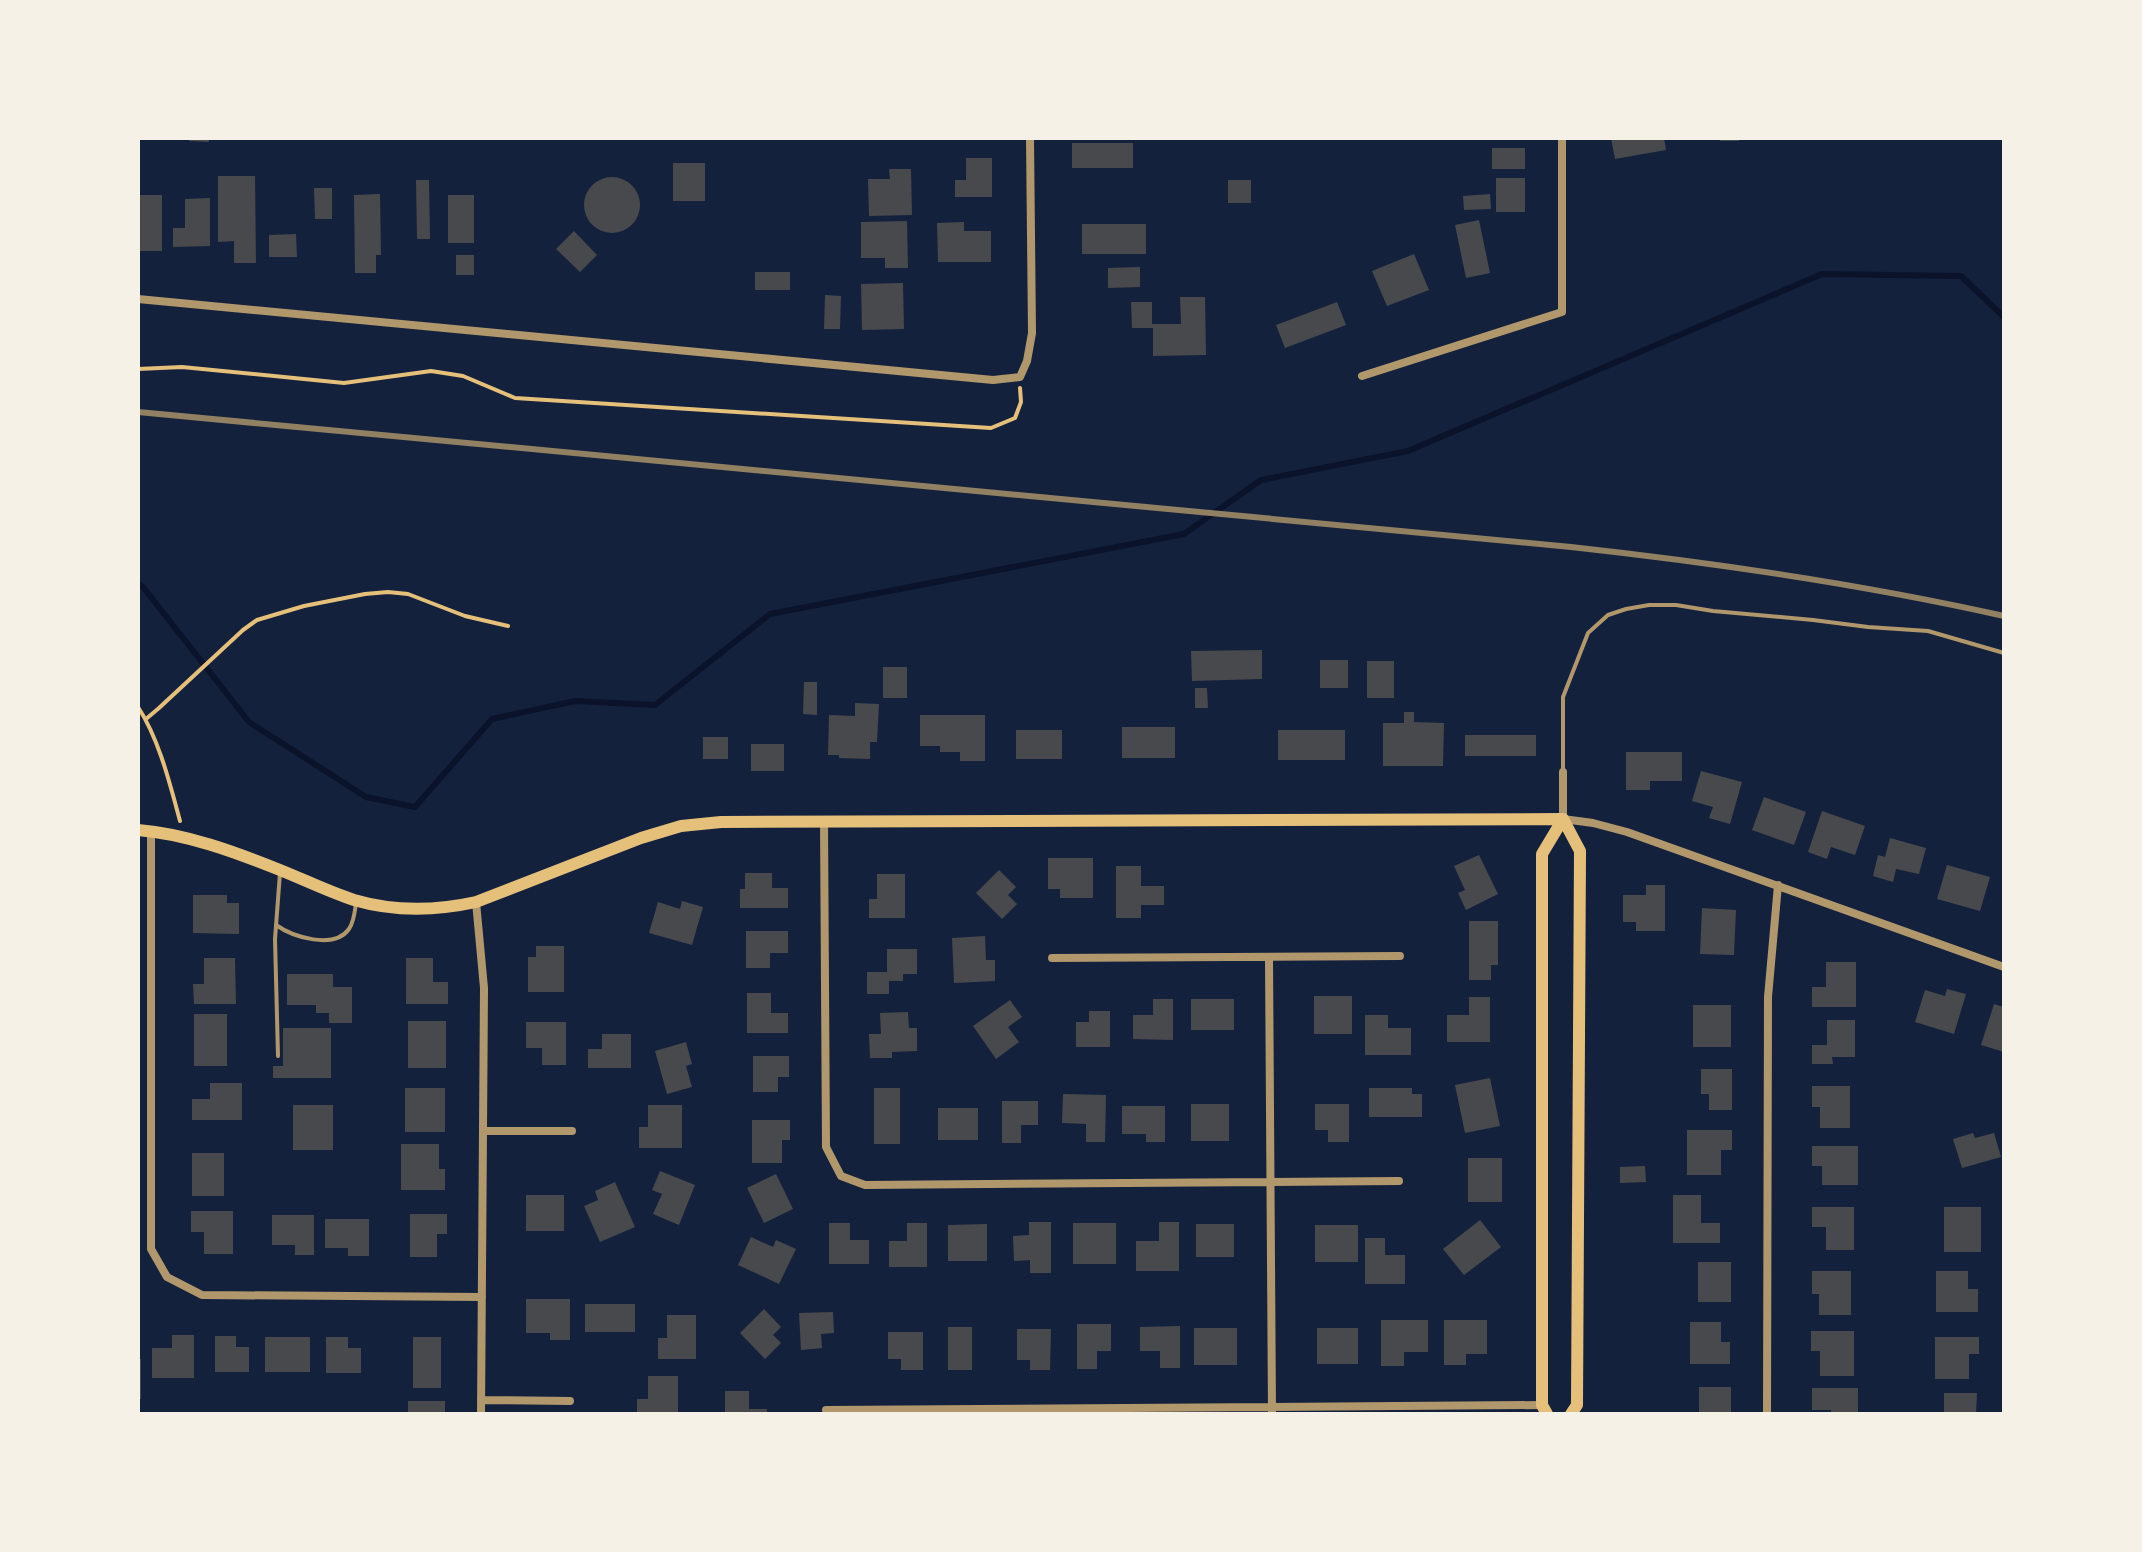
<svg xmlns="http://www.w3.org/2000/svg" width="2142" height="1552" font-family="Manrope,sans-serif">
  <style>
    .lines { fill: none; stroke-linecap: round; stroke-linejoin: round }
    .stream { stroke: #0b132b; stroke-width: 6 }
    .building { fill: #48494c }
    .path { stroke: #e5c07b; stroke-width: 4 }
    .service { stroke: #b1986c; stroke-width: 4 }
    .minor { stroke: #b1986c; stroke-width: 8 }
    .secondary { stroke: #e5c07b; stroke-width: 12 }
    .rail { stroke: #918062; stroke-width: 6 }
  </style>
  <rect width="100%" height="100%" fill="#14213d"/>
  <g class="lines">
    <path class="stream" d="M138,583L143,587L249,722L366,797L415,807L492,719L575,701L655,705L770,614L1184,534L1261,480L1408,451L1822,274L1961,276L2004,317"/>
  </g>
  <path class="building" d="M189,138H209V142L189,141Z
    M1611,138H1664L1666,150L1615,159Z
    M1720,138H1739V141H1720Z
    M1072,143H1133V168H1072Z
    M1492,148H1525V169H1492Z
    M966,158H992V197H955V180H966Z
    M673,163H705V201H673Z
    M889,169H911L912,215L869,216L868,179H890Z
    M218,176H255L256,263H234V241L218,242Z
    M584 205a28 28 0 1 1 56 0a28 28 0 1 1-56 0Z
    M1496,178H1525V212H1496Z
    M416,180H429L430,239H417Z
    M1228,180H1251V203H1228Z
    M314,188H332V219H315Z
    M380,194L381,255H376V273H355L354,195Z
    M1490,194L1491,209L1464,210L1463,196Z
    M138,195H162V251H138Z
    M448,195H474V243H448Z
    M210,198V246L173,247V228H185V199Z
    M1479,220L1490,273L1466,278L1455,225Z
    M907,221L908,268H885V258H861V222Z
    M964,222V231H991V262H938L937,223Z
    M1082,224H1146V254H1082Z
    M574,231L597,255L580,272L556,249Z
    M296,234L297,257H269V235Z
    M1414,254L1429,290L1387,306L1372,271Z
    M456,255H474V275H456Z
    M1140,267V287L1108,288V268Z
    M755,272H790V290H755Z
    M903,283L904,329L862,330L861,284Z
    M825,295L841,296L840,329H824Z
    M1180,297H1205L1206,355L1153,356V328H1132L1131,302H1152V324H1181Z
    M1337,302L1346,325L1285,348L1276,325Z
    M1262,650V679L1192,681L1191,651Z
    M1320,660H1348V688H1320Z
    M1367,661H1394V698H1367Z
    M883,667H907V698H883Z
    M804,682H817V715L803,714Z
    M1195,688H1207L1208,708H1195Z
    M855,703L879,704L877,742H870V759L839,758V755H828L829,715L855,716Z
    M1404,712H1414V722L1444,723L1443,766H1383V723H1404Z
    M920,715H985V761H960V752H940V746H920Z
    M1122,727H1175V758H1122Z
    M1016,730H1062V759H1016Z
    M1278,730H1345V760H1278Z
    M1465,735H1536V756H1465Z
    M703,737H728V759H703Z
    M751,744H784V771H751Z
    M1626,752H1682V781H1650V790H1626Z
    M1701,771L1742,782L1730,824L1709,818L1713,807L1692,801Z
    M1764,797L1806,812L1794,845L1752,830Z
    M1822,811L1865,826L1855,855L1831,847L1827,859L1808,852Z
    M1890,838L1926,848L1919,874L1896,869L1893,882L1873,876L1878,855L1885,857Z
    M1479,855L1498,894L1466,910L1458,893L1465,890L1454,866Z
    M1048,858H1093V898H1060V889H1048Z
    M1947,865L1990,877L1980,911L1937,899Z
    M1116,866H1141V886H1164V905H1141V918H1116Z
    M999,870L1016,887L1008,895L1017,904L1002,919L976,893Z
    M745,873H772V888H788V908H740V889H745Z
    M877,874H905V918H869V899H877Z
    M1646,885H1665V931H1636V922H1623V895H1646Z
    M193,895H227V903H239V934L193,933Z
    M682,901L703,907L692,945L649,933L658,902L680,909Z
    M1702,908L1736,910L1734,955L1700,954Z
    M1469,921H1498V965H1491V980H1469Z
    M746,931H788V953H770V968H746Z
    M985,936L986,960H995V981L954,983L952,938Z
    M536,946H564V992H528V957H536Z
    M887,949H917V974H903V981H889V994H867V972H887Z
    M204,958H235L236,1004H194L193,984H204Z
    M406,958H433V982H448V1004H406Z
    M1826,962H1856V1007H1812V987H1826Z
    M287,974H333V987H352V1023H329V1013H316V1005H287Z
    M1947,989L1966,994L1954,1034L1915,1022L1925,990L1945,996Z
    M747,993H771V1013H788V1033H747Z
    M1314,996H1352V1034H1314Z
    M1469,997H1490V1042H1447V1015H1469Z
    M1153,999H1173V1040L1133,1039V1015H1153Z
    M1191,999H1234V1030H1191Z
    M1010,1000L1022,1017L1008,1027L1019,1042L996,1059L973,1026Z
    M1994,1004L2004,1007V1052L1981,1045Z
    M1693,1005H1731V1047H1693Z
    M1089,1011H1110V1047H1076V1022H1089Z
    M908,1012L909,1028H917V1051L892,1052V1058H870L869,1034H881L880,1013Z
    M194,1014H227V1066H194Z
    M1365,1015H1388V1028H1411V1055H1365Z
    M1827,1020H1855V1057H1832L1833,1064H1812V1045H1827Z
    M408,1021H446V1068H408Z
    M526,1022H566V1065H542V1048H526Z
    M283,1028H331V1078H273V1066H283Z
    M602,1034H631V1068H588V1049H602Z
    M686,1042L692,1064L686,1066L692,1087L667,1094L655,1051Z
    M753,1056H789V1077H778V1092H753Z
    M1701,1069H1732V1110H1709V1094H1701Z
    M1490,1078L1500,1126L1465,1133L1455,1085Z
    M210,1083H242V1120H192V1099H210Z
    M1812,1086H1850V1128H1820V1107H1812Z
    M405,1088H445V1132H405Z
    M874,1088H900V1144H874Z
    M1369,1088H1412V1094H1422V1117H1369Z
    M1063,1094L1106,1095L1105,1142H1086V1124L1062,1123Z
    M1002,1101H1038V1125H1021V1143H1002Z
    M1191,1104H1229V1141H1191Z
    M1315,1104H1349V1142H1328V1130H1315Z
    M293,1105H333V1150H293Z
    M648,1105H682V1148H639V1127H648Z
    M1122,1106H1165V1142H1146V1134H1122Z
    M938,1108H978V1140H938Z
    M752,1120H790V1140H782V1163H752Z
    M1687,1130H1732V1150H1721V1175H1687Z
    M1973,1133L1975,1138L1994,1133L2001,1157L1962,1168L1953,1139Z
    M401,1144H439V1169H445V1190H401Z
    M1812,1146H1858V1185H1822V1166H1812Z
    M192,1153H224V1196H192Z
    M1468,1158H1502V1202H1468Z
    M1645,1166L1646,1182L1620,1183V1167Z
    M660,1171L695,1185L679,1225L653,1214L662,1194L652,1190Z
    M776,1174L793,1209L764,1223L747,1188Z
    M615,1182L635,1227L600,1242L584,1206L598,1200L595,1191Z
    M526,1195H564V1231H526Z
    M1673,1195H1701V1223H1720V1243H1673Z
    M1812,1207H1854V1250H1826V1227H1812Z
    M1944,1207H1981V1252H1944Z
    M191,1211H233V1254H204V1232H191Z
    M410,1214H447V1234H437V1257H410Z
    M272,1215H314V1255H295V1245H272Z
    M325,1219H369V1256H348V1248H325Z
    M1480,1220L1501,1247L1464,1275L1443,1249Z
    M1029,1222H1051V1273H1030V1260L1014,1261L1013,1236L1029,1235Z
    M1159,1222H1179V1271H1136V1241H1159Z
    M829,1223H850V1240H869V1264H829Z
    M907,1223H927V1267H889V1241H907Z
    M1073,1223H1116V1264H1073Z
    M987,1224V1261H948V1225Z
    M1196,1224H1234V1257H1196Z
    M1315,1225H1358V1262H1315Z
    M751,1237L773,1247L776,1240L796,1249L779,1284L738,1265Z
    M1365,1238H1385V1255H1405V1284H1365Z
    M1698,1262H1731V1302H1698Z
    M1812,1271H1851V1315H1819V1294H1812Z
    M1936,1271H1968V1289H1978V1312H1936Z
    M526,1299H570V1340H550V1333H526Z
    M585,1304H635V1332H585Z
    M764,1309L781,1327L773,1335L781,1343L765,1359L740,1333Z
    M833,1312L834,1333L821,1334L822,1348L801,1350L799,1313Z
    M667,1315H696V1359H658V1338H667Z
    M1381,1320H1428V1352H1404V1366H1381Z
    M1444,1320H1487V1354H1466V1365H1444Z
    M1690,1322H1721V1342H1730V1364H1690Z
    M1077,1324H1111V1351H1097V1369H1077Z
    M1180,1326V1368H1160V1351H1140V1327Z
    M948,1327H972V1370H948Z
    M1194,1328H1237V1365H1194Z
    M1317,1328H1358V1364H1317Z
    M1017,1329H1051L1050,1370H1030V1360H1017Z
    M1811,1331H1854V1376H1820V1351H1811Z
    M888,1332H923V1370H901V1359H888Z
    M172,1335H194V1378H152V1348H172Z
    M215,1336H236V1347H249V1372H215Z
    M265,1337H310V1372H265Z
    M326,1337H348V1348H361V1373H326Z
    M413,1337H441V1388H413Z
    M1935,1337H1979V1354H1969V1379H1935Z
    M138,1359H141V1399H138Z
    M648,1376H678V1414H637V1399H648Z
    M1699,1387H1731V1414L1699,1412Z
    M1812,1388H1858V1414H1831V1410H1812Z
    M725,1391H749V1409H767V1414H725Z
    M1944,1393H1977L1976,1414H1944Z
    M408,1401H445V1414H408Z"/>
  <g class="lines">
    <path class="path" d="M138,369L182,367L344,383L431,371L463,376L515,398L991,428L1015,418L1021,402L1020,388
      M138,707C159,739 170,784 180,821
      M146,719L159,708L243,630L257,620L304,606L365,594L388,592L408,594L465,616L508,626"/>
    <path class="service" d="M1563,772V697L1588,633L1608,615L1626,609L1649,605H1676L1713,611L1813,620L1868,627L1928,631L2004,653
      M276,925C293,937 334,950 349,929C354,922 355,911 356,903
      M278,1056L275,939L280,873"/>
    <path class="minor" d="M138,299L993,380L1020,377L1027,361L1032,333L1030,138
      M1362,376L1562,312V138
      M1563,772V819L1593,823L1627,832L2004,967
      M824,820L826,1147L841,1176L865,1185L1399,1181
      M151,831V1249L167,1277L202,1295L482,1297
      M476,902L484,988L481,1414
      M1269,957L1272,1414
      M1052,958L1400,956
      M483,1131H572
      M481,1400L570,1401
      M826,1410L1542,1405
      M1767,1414L1768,997L1778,885"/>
    <path class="secondary" d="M1563,819L1580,851L1577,1405L1571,1414
      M138,830C187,834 235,852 280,870C305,880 329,892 354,900C395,912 435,911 476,902L641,838L681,826L721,822L1563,819
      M1547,1414L1542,1405V854L1563,819"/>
    <path class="rail" d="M138,412L1571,547C1717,563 1861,584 2004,616"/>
  </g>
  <rect width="2142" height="1552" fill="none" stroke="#f6f1e7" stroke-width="280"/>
</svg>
